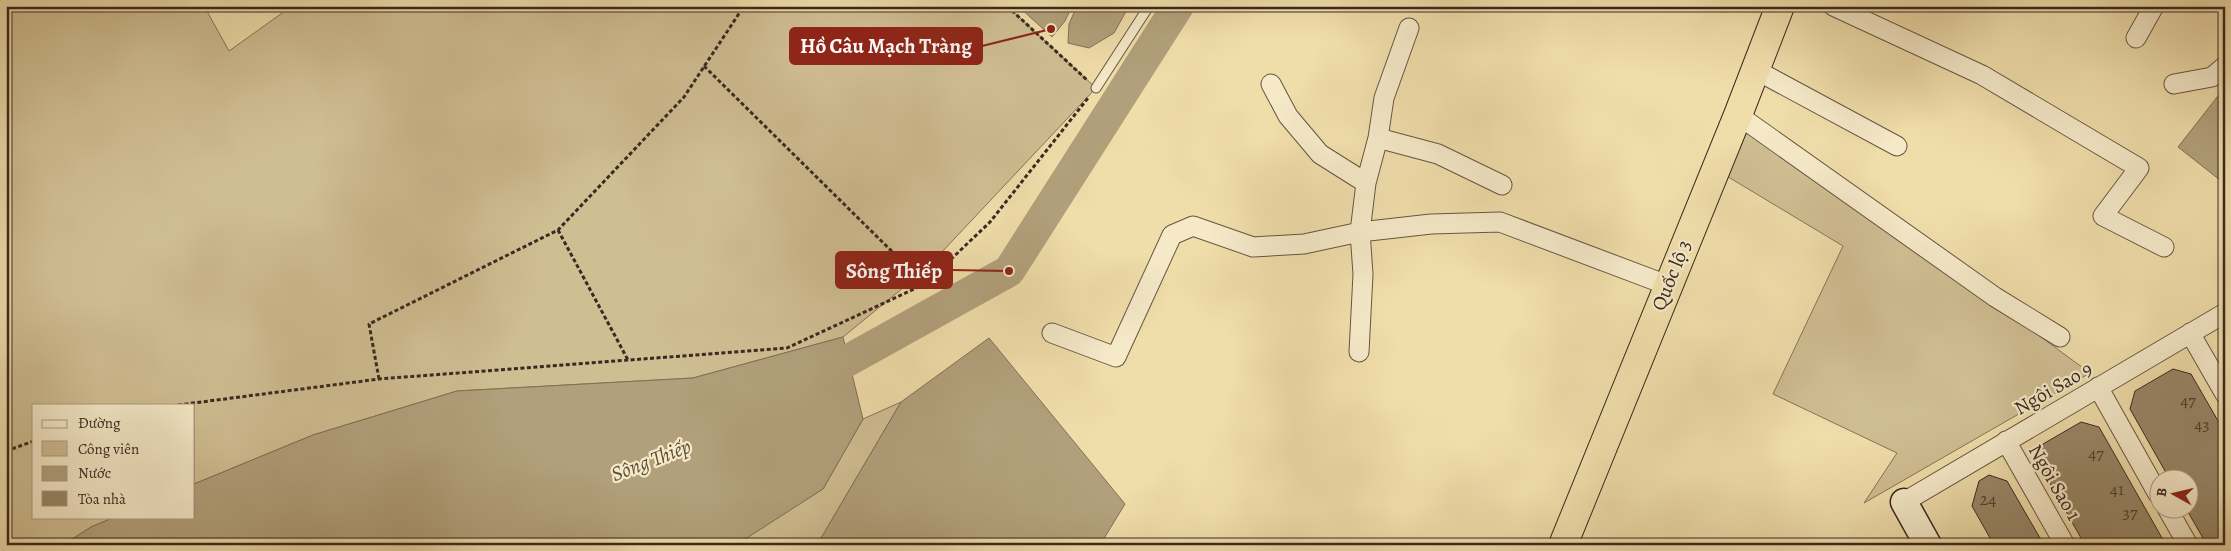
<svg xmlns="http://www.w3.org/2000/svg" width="2231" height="551" font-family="Alegreya,serif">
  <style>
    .green { fill: #d0be93; stroke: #84745a }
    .water { fill: #b1a07b; stroke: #817057 }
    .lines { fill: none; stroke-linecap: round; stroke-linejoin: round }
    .river { stroke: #b1a07b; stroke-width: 32 }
    .building { fill: #988768; stroke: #392920 }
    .lane-casing { stroke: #665642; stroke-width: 11 }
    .street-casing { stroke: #665642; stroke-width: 21 }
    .secondary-casing { stroke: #392920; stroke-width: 29 }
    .highway-casing { stroke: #392920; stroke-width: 30 }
    .path { stroke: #392920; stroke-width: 3; stroke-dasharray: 4 2.5; stroke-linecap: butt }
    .lane { stroke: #f5e9c8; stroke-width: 9 }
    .street { stroke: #f5e9c8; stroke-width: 19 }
    .secondary { stroke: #f5e9c8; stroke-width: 26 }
    .highway { stroke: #efddaa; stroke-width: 28 }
    .labels { text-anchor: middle; stroke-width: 4.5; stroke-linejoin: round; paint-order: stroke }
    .number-label { font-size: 18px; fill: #514032 }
    .street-label { font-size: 20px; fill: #392920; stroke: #f5e9c8 }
    .water-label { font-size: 21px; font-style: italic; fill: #5d4d3b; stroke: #f5e9c8 }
    .leader { fill: none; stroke: #8f2418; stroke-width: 2 }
    .callout-dot { fill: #8f2418; stroke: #f5e9c8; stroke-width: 2 }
    .callout { fill: #8f2418; stroke: #8f2418; stroke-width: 2 }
    .callout-label { font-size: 21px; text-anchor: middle; font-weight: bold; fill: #fff }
  </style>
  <rect width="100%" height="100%" fill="#efddaa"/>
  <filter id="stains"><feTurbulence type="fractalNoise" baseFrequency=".004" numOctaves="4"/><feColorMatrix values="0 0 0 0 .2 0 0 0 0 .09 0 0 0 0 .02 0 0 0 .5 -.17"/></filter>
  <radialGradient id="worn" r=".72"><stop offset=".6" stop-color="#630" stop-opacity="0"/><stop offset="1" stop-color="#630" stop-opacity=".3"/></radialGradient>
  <path class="green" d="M6,6H204L229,51L292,6H1007L1096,88L925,270L843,337L693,378L457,391L313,435L194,484V405H34V517H115L91,527L63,545H6Z
    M1738,115L2090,373L1864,503L1897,453L1773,394L1843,246L1715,169Z
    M901,402L817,545H713L736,544L823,489L863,419Z"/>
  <path class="water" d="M1018,6H1072L1065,21L1052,37Z
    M1077,6H1129L1114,33L1089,48L1068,43L1069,24Z
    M2225,87V184L2178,147Z
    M843,337L863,419L823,489L736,545H63L91,527L115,517H194V484L313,435L457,391L693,378Z
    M989,338L1125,504L1100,545H817L901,402Z"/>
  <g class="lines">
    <path class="river" d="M809,382L1009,271L1178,6"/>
  </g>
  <path class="building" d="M2173,369L2191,374L2225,433V545H2207L2188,512V478H2169L2130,409L2135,391Z
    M2081,422L2099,427L2166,545H2085L2038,462L2043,444Z
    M1989,475L2007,481L2044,545H1994L1972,506L1979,481Z"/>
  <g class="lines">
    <defs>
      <path id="lane" d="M1096,88L1149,6"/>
      <path id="street" d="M1833,6L1982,75L2139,168L2103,216L2164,247
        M2136,38L2154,6
        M1754,69L1897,146
        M1271,84L1288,116L1320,154L1366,183
        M2174,84L2212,77L2225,66
        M1738,115L1995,297L2060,337
        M1378,138L1384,98L1409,28
        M1052,333L1116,357L1172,235L1193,226L1253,247L1304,244L1360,232L1431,224L1500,222L1667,285
        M2190,333L2225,394
        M1359,352L1363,274L1360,232L1366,183L1378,138L1438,154L1502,185
        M2098,387L2158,494
        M2006,441L2065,545
        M1904,502L2225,313
        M2167,508L2188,545"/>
      <path id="secondary" d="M1904,502L1928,545"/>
      <path id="highway" d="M1563,545L1738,115L1780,6"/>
    </defs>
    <use href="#lane" class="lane-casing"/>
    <use href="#street" class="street-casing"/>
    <use href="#secondary" class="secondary-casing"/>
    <use href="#highway" class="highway-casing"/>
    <path class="path" d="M1007,6L1087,80
      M704,66L925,284
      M558,230L628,360
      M379,379L369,324L558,230L684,97L744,6
      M178,405L379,379L787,348L925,284L990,222L1088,98
      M6,451L34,441"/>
    <use href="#lane" class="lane"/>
    <use href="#street" class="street"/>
    <use href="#secondary" class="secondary"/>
    <use href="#highway" class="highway"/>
  </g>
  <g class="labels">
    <g class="number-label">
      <text x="2188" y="406">47</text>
      <text x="2202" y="430">43</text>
      <text x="2096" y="459">47</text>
      <text x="2117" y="495">41</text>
      <text x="1988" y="505">24</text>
      <text x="2130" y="518">37</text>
    </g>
    <g class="street-label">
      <text transform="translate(1671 275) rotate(-68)" y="7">Quốc lộ 3</text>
      <text transform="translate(2053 388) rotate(-30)" y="7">Ngôi Sao 9</text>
      <text transform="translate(2055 482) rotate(60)" y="7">Ngôi Sao 1</text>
    </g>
    <g class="water-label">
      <text transform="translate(651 460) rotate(-21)" y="7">Sông Thiếp</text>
    </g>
  </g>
  <path class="leader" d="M1051 29L982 46M1009 271L952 270"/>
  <g class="callout-dot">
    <circle cx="1051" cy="29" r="5"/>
    <circle cx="1009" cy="271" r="5"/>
  </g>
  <g class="callout">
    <rect x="790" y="28" width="192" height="36" rx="5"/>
    <rect x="836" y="252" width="116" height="36" rx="5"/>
  </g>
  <g class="callout-label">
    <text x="886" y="53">Hồ Câu Mạch Tràng</text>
    <text x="894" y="278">Sông Thiếp</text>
  </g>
  <rect width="2231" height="551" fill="none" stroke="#efddaa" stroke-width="25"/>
  <rect x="8" y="8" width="2216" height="536" fill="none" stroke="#392920" stroke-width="2.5"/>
  <rect x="12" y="12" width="2206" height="526" fill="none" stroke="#392920"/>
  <rect x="32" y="404" width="162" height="115" fill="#f5e9c8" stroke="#aa9c85"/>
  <rect x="42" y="420" width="25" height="8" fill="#f5e9c8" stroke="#aa9c85"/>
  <text x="78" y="428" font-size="15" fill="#392920">Đường</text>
  <rect x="42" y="441" width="25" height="15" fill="#d0be93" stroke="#aa9c85"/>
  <text x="78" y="454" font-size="15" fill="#392920">Công viên</text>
  <rect x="42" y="466" width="25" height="15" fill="#b1a07b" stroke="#aa9c85"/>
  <text x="78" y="478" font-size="15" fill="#392920">Nước</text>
  <rect x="42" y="491" width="25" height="15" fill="#988768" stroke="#aa9c85"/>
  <text x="78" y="504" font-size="15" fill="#392920">Tòa nhà</text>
  <g transform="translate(2174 494) rotate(278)"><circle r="24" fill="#f5e9c8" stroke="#aa9c85"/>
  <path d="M0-4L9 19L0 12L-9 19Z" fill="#8f2418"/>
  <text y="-8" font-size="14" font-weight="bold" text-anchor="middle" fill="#392920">B</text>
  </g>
  <rect width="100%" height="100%" filter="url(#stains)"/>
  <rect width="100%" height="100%" fill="url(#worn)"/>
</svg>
